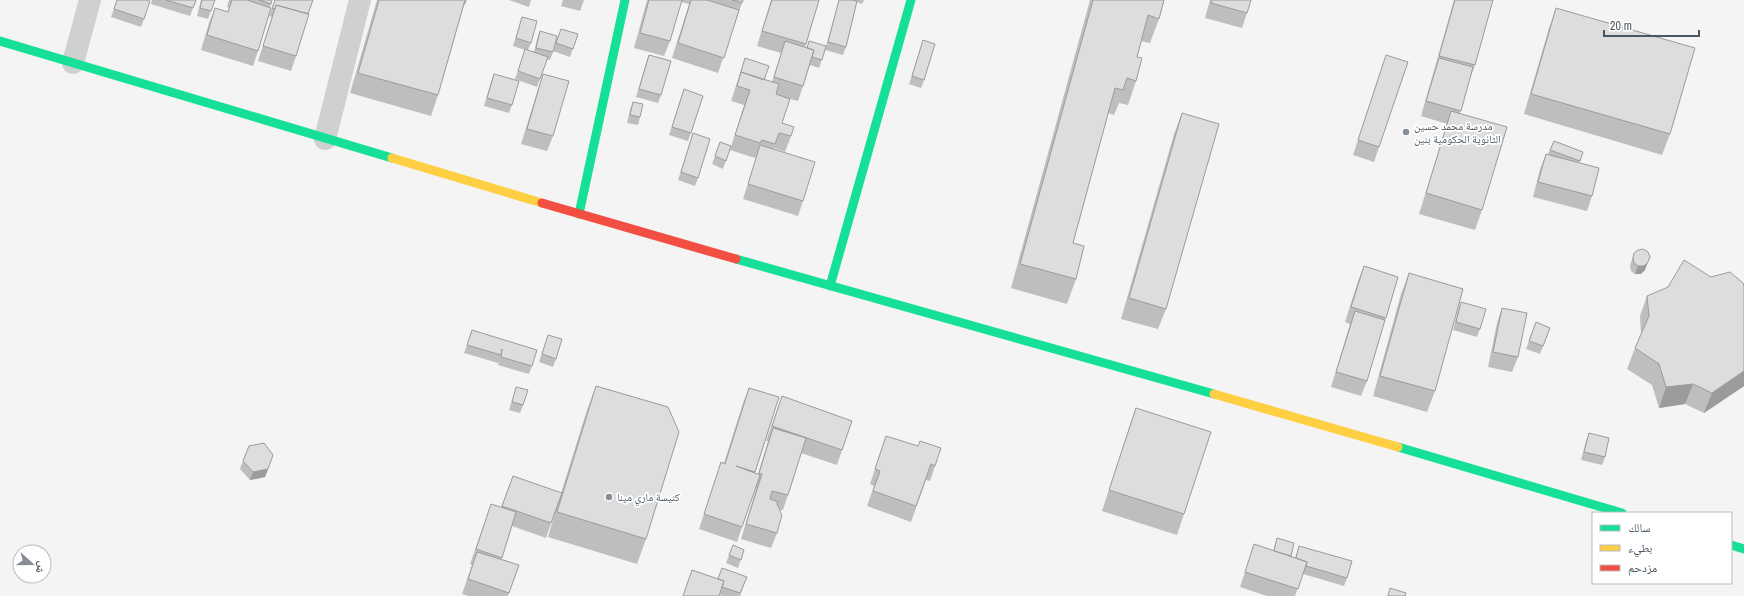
<svg xmlns="http://www.w3.org/2000/svg" width="1744" height="596" font-family="'Archivo Narrow','Noto Naskh Arabic',sans-serif">
  <style>
    .lines { fill: none; stroke-linecap: round; stroke-linejoin: round }
    .street { stroke: #ced0d2; stroke-width: 22 }
    .fast { stroke: #16e098; stroke-width: 9 }
    .slow { stroke: #ffcf43; stroke-width: 9 }
    .jam { stroke: #f24e42; stroke-width: 9 }
    .wall { fill: #bebebf }
    .shaded-wall { fill: #9b9b9b }
    .building { fill: #ddddde; stroke: #9b9b9b }
    .poi-dot { fill: #868d94; stroke: #fff; stroke-width: 1.5 }
    .labels { text-anchor: middle; stroke-width: 3.5; stroke-linejoin: round; paint-order: stroke }
    .poi-label { font-size: 11px; fill: #4a5661; stroke: #fff; text-anchor: start }
  </style>
  <rect width="100%" height="100%" fill="#f4f4f4"/>
  <g class="lines">
    <path class="street" d="M73,63L90,0
      M325,139L360,0"/>
    <path class="fast" d="M0,41L392,158
      M579,214L625,0
      M736,259L1214,394
      M830,286L911,0
      M1398,447L1622,513
      M1731,545L1744,549"/>
    <path class="slow" d="M392,158L542,203
      M1214,394L1398,447"/>
    <path class="jam" d="M542,203L736,259"/>
  </g>
  <path class="wall" d="M117,0L144,19L141,27L111,17Z
    M152,0H196L190,16L151,4Z
    M201,0H215L208,19L197,16Z
    M229,0H272L258,51L253,66L201,50L209,23L215,8L227,12L229,8L227,7Z
    M275,0L308,14L296,56L291,71L258,61L272,17L269,16Z
    M377,0H467L465,5H464L438,95L431,116L350,93Z
    M509,0H531L529,7Z
    M563,0H584L580,11L561,6Z
    M647,0H743L718,73L672,58L689,4L681,2L670,41L664,56L634,48Z
    M771,0H819L805,47L807,48L826,46L839,0H864L862,4L857,2L846,47L843,55L825,50L819,68L810,65L798,101L790,99L782,123L791,136L785,152L774,148L773,149L803,201L798,216L743,199L757,155L755,158L730,150L744,105L731,101L745,58L764,80L772,82L781,53L757,46Z
    M1090,0H1164L1159,19L1150,43L1141,41L1137,57L1136,81L1128,105L1119,103L1114,115L1108,113L1073,243L1076,279L1067,304L1011,288Z
    M1210,0H1251L1247,13L1242,28L1205,18Z
    M1454,0H1493L1475,65L1470,79L1460,113L1482,210L1475,230L1419,214L1447,124L1421,116Z
    M1556,8L1670,134L1662,155L1524,114L1549,28Z
    M522,17L531,43L528,50L534,52L537,39L540,31L553,52L550,60L547,59L537,87L515,79L525,50L513,46Z
    M561,29L578,34L570,57L553,51Z
    M923,40L924,80L921,88L909,84Z
    M649,55L661,95L658,103L636,97L646,63Z
    M1386,55L1379,147L1374,162L1353,155Z
    M494,74L512,105L509,113L484,106L491,82Z
    M543,74L553,136L547,151L521,144L538,89Z
    M684,89L703,96L688,141L669,135Z
    M633,102L640,117L638,125L627,123L630,110Z
    M1182,113L1166,309L1158,329L1121,319L1174,134Z
    M693,133L698,178L695,186L678,180Z
    M1554,141L1583,152L1579,163L1592,196L1587,211L1533,197L1540,169L1546,154H1548Z
    M720,142L731,146L723,169L712,164Z
    M1634,253L1645,270L1641,274H1635L1631,271L1630,266Z
    M1364,266L1398,277L1367,381L1361,396L1331,387L1350,324L1345,322L1358,281Z
    M1409,273L1435,391L1427,412L1373,396L1401,294Z
    M1711,277L1744,286V386L1704,413L1685,404L1659,408L1652,385L1627,369L1635,348L1641,334L1640,316L1647,296Z
    M1461,302L1480,329L1477,337L1453,330L1458,310Z
    M1502,308L1518,357L1512,372L1488,367L1497,323Z
    M1536,322L1550,328L1540,354L1526,349Z
    M472,330L532,366L529,374L498,365L499,359L498,363L464,353Z
    M548,335L556,359L553,367L539,362Z
    M596,386L646,539L637,564L548,537L556,509L546,538L512,526L501,559L519,565L508,596H468L462,594L472,565L470,564L491,504L501,507L513,476L561,493L587,410Z
    M516,387L523,405L520,413L509,410Z
    M749,388L779,397L755,473L758,474L768,441H766L782,396L852,421L837,465L801,453L788,495L783,510H780L777,533L771,548L741,539L756,489H755L737,542L699,529L721,462L724,463L743,403Z
    M1136,408L1184,514L1177,535L1102,511L1129,428Z
    M1589,433L1605,457L1602,465L1581,460L1586,441Z
    M886,436L935,466L930,481L926,480L911,522L867,506L874,486L870,484Z
    M243,461L268,469L265,477L250,480L240,469Z
    M1277,538L1291,556L1295,558L1299,546L1347,578L1344,586L1303,574L1295,596H1267L1240,587L1254,544L1273,551Z
    M733,545L744,550L738,568L726,563Z
    M692,570L718,579L747,577L740,596H723L719,595V596H683Z"/>
  <path class="shaded-wall" d="M1648,262L1645,270L1641,274H1635L1638,266Z
    M1744,371V386L1704,413L1712,393Z
    M1693,384L1685,404L1659,408L1666,387Z
    M268,469L265,477L250,480L253,472Z"/>
  <path class="building" d="M117,0H146L150,1L144,19L114,9Z
    M166,0H196L193,8Z
    M202,0H215L211,11L200,8Z
    M232,0H247L271,8L258,51L207,35L215,8L228,12Z
    M259,0H272L271,4Z
    M275,0H313L308,14L276,5L275,9L272,8Z
    M379,0H465L438,95L358,73Z
    M649,0H682L670,41L640,33Z
    M691,0H707L739,10L724,58L678,43Z
    M732,0H743L742,3Z
    M772,0H819L806,44L762,31Z
    M839,0H852L857,1L846,47L828,42Z
    M1093,0H1164L1159,19L1148,15L1137,57L1142,58L1136,81L1127,78L1123,90L1115,88L1073,243L1084,246L1076,279L1020,264Z
    M1212,0H1251L1247,13L1211,3Z
    M1455,0H1493L1475,65L1439,56Z
    M276,5L309,14L296,56L263,46Z
    M1556,8L1695,48L1670,134L1531,94Z
    M522,17L537,21L531,43L516,38Z
    M561,29L578,34L573,49L556,43Z
    M540,31L557,36L553,52L536,48Z
    M923,40L935,44L924,80L912,76Z
    M785,41L814,50L803,86L774,77Z
    M809,41L826,46L822,60L812,57L814,50L807,48Z
    M525,49L548,57L540,79L518,71Z
    M649,55L671,61L661,95L639,89Z
    M1386,55L1408,62L1379,147L1358,140Z
    M745,58L769,66L764,80L741,72L740,75Z
    M1439,58L1473,67L1461,111L1426,101Z
    M741,72L779,84L776,94L790,99L782,123L794,127L791,136L779,133L775,144L762,140L760,143L735,135L750,90L737,86Z
    M494,74L519,81L512,105L487,98Z
    M543,74L569,81L553,136L527,129Z
    M684,89L703,96L691,133L672,127Z
    M633,102L643,104L640,117L630,115Z
    M1451,111L1507,127L1482,210L1426,193Z
    M1182,113L1219,124L1166,309L1129,298Z
    M693,133L710,139L698,178L681,172Z
    M1554,141L1583,152L1580,161L1550,150Z
    M720,142L731,146L726,161L715,156Z
    M760,145L815,162L803,201L748,184Z
    M1546,154L1599,168L1592,196L1538,182Z
    M1643,249L1648,252L1650,257L1648,262L1644,266H1638L1634,263L1633,258L1634,253L1638,250Z
    M1684,260L1711,277L1730,272L1743,283L1744,286V371L1712,393L1693,384L1666,387L1659,364L1635,348L1649,316L1647,296L1668,287Z
    M1364,266L1398,277L1386,318L1351,307Z
    M1409,273L1463,289L1435,391L1380,376Z
    M1461,302L1486,309L1480,329L1456,322Z
    M1502,308L1527,313L1518,357L1493,352Z
    M1355,311L1385,320L1367,381L1336,372Z
    M1536,322L1550,328L1543,346L1529,341Z
    M472,330L537,350L532,366L501,357L502,349L501,355L467,345Z
    M548,335L562,339L556,359L542,354Z
    M596,386L668,407L679,432L646,539L557,512Z
    M516,387L528,390L523,405L512,402Z
    M749,388L779,397L755,472L736,466L760,475L742,527L704,514L721,462L725,464Z
    M782,396L852,421L842,450L772,426Z
    M1136,408L1211,432L1184,514L1109,490Z
    M773,428L806,438L788,495L772,491L770,499L778,502L777,504L782,515L777,533L746,524L762,474L759,473Z
    M1589,433L1609,438L1605,457L1584,452Z
    M886,436L918,446L920,441L941,448L935,466L931,464L916,506L873,491L880,471L875,469Z
    M264,443L273,455L268,469L253,472L243,461L249,446Z
    M513,476L562,493L551,523L502,506Z
    M491,504L516,512L502,558L476,549Z
    M1277,538L1294,543L1291,556L1274,551Z
    M1254,544L1307,562L1298,589L1245,572Z
    M733,545L744,550L741,560L729,555Z
    M1299,546L1352,561L1347,578L1306,566L1307,562L1296,558Z
    M477,552L519,565L509,593L468,579Z
    M722,568L747,577L740,593L722,587L724,581L718,579Z
    M692,570L724,581L719,596H683Z
    M1390,588L1406,593L1405,596H1388Z"/>
  <g class="poi-dot">
    <circle cx="1406" cy="132" r="4"/>
    <circle cx="609" cy="497" r="4"/>
  </g>
  <g class="labels">
    <g class="poi-label">
      <text x="1414" y="130">مدرسة محمد حسين<tspan x="1414" dy="13">الثانوية الحكومية بنين</tspan></text>
      <text x="617" y="501">كنيسة ماري مينا</text>
    </g>
  </g>
  <rect x="1592" y="512" width="140" height="72" fill="#ffffff" stroke="#b7bbc0"/>
  <rect x="1600" y="525" width="20" height="6" fill="#16e098" stroke="#b7bbc0"/>
  <text x="1628" y="532" font-size="12" fill="#4a5661">سالك</text>
  <rect x="1600" y="545" width="20" height="6" fill="#ffcf43" stroke="#b7bbc0"/>
  <text x="1628" y="552" font-size="12" fill="#4a5661">بطيء</text>
  <rect x="1600" y="565" width="20" height="6" fill="#f24e42" stroke="#b7bbc0"/>
  <text x="1628" y="572" font-size="12" fill="#4a5661">مزدحم</text>
  <g transform="translate(32 564) rotate(111)"><circle r="19" fill="#ffffff" stroke="#b7bbc0"/>
  <path d="M0-3L7 15L0 10L-7 15Z" fill="#868d94"/>
  <text y="-6" font-size="11" font-weight="bold" text-anchor="middle" fill="#4a5661">ش</text>
  </g>
  <path d="M1604 30v6h95v-6" fill="none" stroke="#4a5661" stroke-width="2"/>
  <text x="1610" y="30" font-size="12" fill="#4a5661" stroke="#ffffff" stroke-width="3" paint-order="stroke">20 m</text>
</svg>
